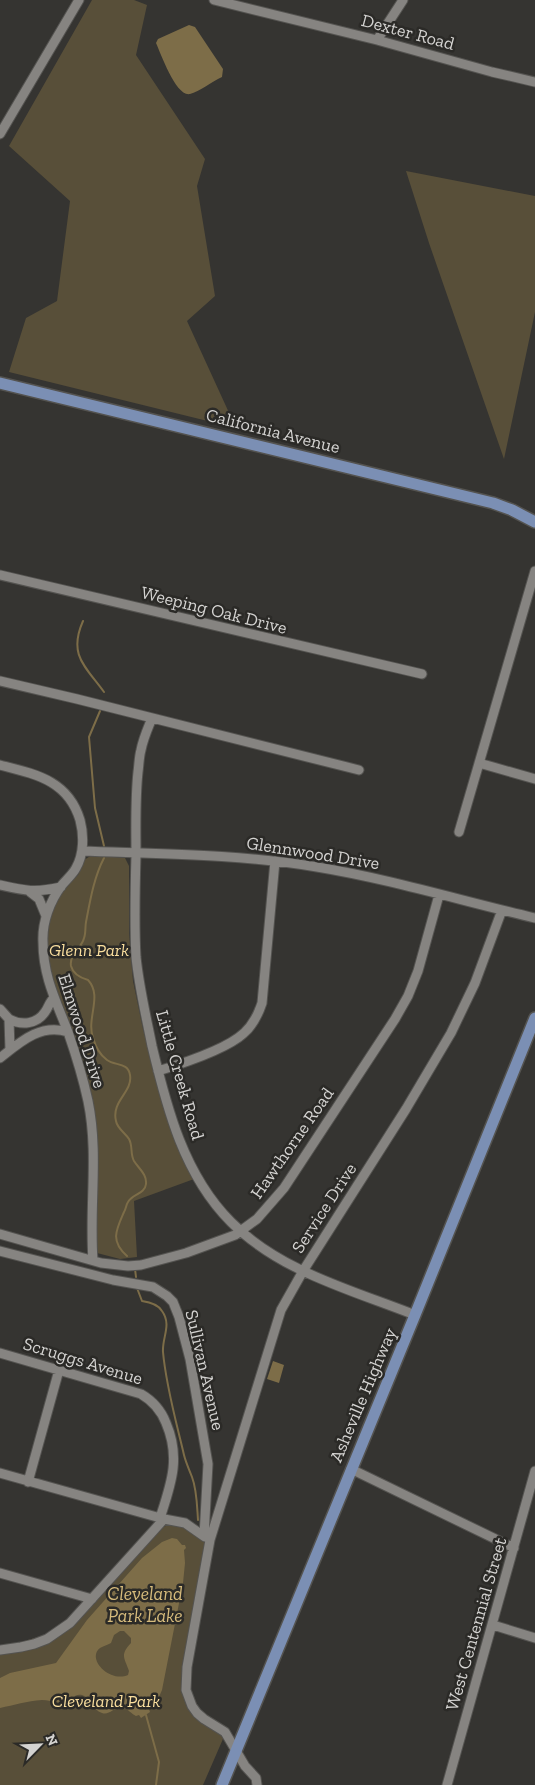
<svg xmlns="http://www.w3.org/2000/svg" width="535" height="1785" font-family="'Zilla Slab',serif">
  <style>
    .green { fill: #584f39 }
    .water { fill: #7d6d48; fill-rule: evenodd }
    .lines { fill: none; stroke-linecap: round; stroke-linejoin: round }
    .stream { stroke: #7d6d48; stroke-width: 2 }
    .minor-casing { stroke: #545350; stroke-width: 11 }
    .major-casing { stroke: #545350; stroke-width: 14 }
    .minor { stroke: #868481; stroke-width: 9 }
    .major { stroke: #7b8fb4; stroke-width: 11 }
    .labels { text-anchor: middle; stroke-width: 5; stroke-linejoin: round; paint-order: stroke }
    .street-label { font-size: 18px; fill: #d4d3d1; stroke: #2b2a27 }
    .park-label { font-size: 18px; font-style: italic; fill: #f9de9e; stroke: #2b2a27 }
    .water-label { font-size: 19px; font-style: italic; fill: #d6bb7c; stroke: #2b2a27 }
  </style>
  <rect width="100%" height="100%" fill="#353431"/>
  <path class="green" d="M92,0H134L147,5L136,55L205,159L197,186L215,296L187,321L236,428L9,372L26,318L57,301L70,201L9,146Z
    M406,171L535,196V312L504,459L429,243Z
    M92,855L125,858L129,866V933L133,981L143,1029L160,1094L194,1179L134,1201L137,1257L120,1259L97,1253L94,1215L98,1143L91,1099L83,1062L55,987L46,954L49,921L56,902L65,888L78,875L84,860Z
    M177,1521L209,1543L187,1667L192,1706L226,1732L203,1785H0V1648L59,1631L150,1533Z"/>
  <path class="water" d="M189,25L195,27L223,69L222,77C213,81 199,92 190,94C176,97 161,54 156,43L158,39Z
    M273,1361L284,1365L279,1383L267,1379Z
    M172,1538L177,1539L182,1545H185L186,1548L184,1550L185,1563L183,1583L162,1690L155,1706L149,1709L150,1712L141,1718L139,1715L136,1716C131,1714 129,1709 123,1708C115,1705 110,1716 102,1713C92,1710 92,1698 82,1695C74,1693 69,1702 61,1702C55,1703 48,1700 42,1700C27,1701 14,1705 0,1708V1678L10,1673L56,1663L87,1620L142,1558L162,1542ZM120,1631H124L131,1638V1643C120,1655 124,1657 129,1671L128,1675C110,1683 86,1659 100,1648C103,1646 108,1645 111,1643L114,1635Z"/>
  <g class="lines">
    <path class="stream" d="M83,621C68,655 85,666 104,692
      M100,711L89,737L95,808L104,846
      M104,858C94,877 90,901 86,922C85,927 86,933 84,938C82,948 69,954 71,966C73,974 81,978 88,980C103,996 86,1018 93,1038C96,1047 99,1054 107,1060C115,1066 128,1062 130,1075C133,1092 111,1101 116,1121C117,1128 125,1133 129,1139C133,1146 130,1154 134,1161C139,1169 147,1174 146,1184C145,1194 132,1194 128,1202C126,1205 126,1209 124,1212C116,1230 110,1241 127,1256
      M135,1269L136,1277
      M137,1288L142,1301C149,1302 158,1304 162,1311C172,1325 162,1337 163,1352C166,1386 176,1421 184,1455C186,1463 189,1469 192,1477C197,1490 197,1506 198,1520
      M146,1715L159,1762L156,1785"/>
    <defs>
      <path id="minor" d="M214,0L377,40L492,72L535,82
        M377,40L403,0
        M0,134L79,0
        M0,575L422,674
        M0,681L77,699L359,770
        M152,718C148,728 143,739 141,750C139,757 139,765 138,772C135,800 136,827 136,855C135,889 134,923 136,957C139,987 146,1016 152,1046C167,1109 184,1175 231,1222C281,1272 352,1290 415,1315
        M479,763L535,779
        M0,765C35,774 68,780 80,820C84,835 84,854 76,868C73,874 67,879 62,885C50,901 42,922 43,942C43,976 56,1001 68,1032C76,1055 83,1078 88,1101C99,1154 89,1207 93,1260
        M459,832L535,571
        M82,851C160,854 239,854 317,867C390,879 462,901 535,918
        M0,885C26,891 35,893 61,887
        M30,892L39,899L46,916
        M0,1009L9,1019L10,1050
        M9,1019C22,1026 37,1024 45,1012C49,1007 49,1002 54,998
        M0,1058C20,1042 41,1023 68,1032
        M158,1071C181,1064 227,1049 244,1033C253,1025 258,1015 262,1003L275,861
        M0,1234L101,1263L128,1266L141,1265L186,1253L235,1235L257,1219L284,1188L395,1019L408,996L418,971L439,895
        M0,1251L113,1280L153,1287L167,1296L173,1302L179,1317L190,1359L208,1464L204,1536
        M0,1353L141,1394C153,1401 161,1410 166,1423C181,1458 171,1484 160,1518
        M351,1469L514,1548
        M0,1473L164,1519
        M28,1482L59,1370
        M0,1573L92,1599
        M493,1625L535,1638
        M0,1650L21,1647L34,1644L47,1639L70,1623L164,1519L185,1523L205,1537
        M257,1785L256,1778L245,1766L225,1732L204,1719L197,1713L192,1706L186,1690L187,1667L210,1540L281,1310L303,1271L406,1109L451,1033L475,983L502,910
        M447,1785L535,1471"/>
      <path id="major" d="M0,383L493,503L512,510L535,522
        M222,1785L415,1315L535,1018"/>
    </defs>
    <use href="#minor" class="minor-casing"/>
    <use href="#major" class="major-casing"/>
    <use href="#minor" class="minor"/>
    <use href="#major" class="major"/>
  </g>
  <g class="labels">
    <g class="street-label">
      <text transform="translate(408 32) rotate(15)" y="6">Dexter Road</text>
      <text transform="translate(273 431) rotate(14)" y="6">California Avenue</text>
      <text transform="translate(214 610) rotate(14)" y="6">Weeping Oak Drive</text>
      <text transform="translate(313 853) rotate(9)" y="6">Glennwood Drive</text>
      <text transform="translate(82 1031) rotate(72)" y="6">Elmwood Drive</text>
      <text transform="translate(180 1075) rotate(74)" y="6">Little Creek Road</text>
      <text transform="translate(292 1143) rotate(-55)" y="6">Hawthorne Road</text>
      <text transform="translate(324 1208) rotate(-57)" y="6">Service Drive</text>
      <text transform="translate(83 1361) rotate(17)" y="6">Scruggs Avenue</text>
      <text transform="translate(205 1370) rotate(77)" y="6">Sullivan Avenue</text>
      <text transform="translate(363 1395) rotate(-67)" y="6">Asheville Highway</text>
      <text transform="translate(476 1624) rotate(-74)" y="6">West Centennial Street</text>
    </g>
    <g class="park-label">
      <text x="89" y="956">Glenn Park</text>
      <text x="106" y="1707">Cleveland Park</text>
    </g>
    <g class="water-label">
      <text x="145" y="1600">Cleveland<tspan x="145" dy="22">Park Lake</tspan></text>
    </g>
  </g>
  <g transform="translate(40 1745) rotate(66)" stroke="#2b2a27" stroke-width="4" paint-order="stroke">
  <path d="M0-4L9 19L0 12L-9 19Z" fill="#d4d3d1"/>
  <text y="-8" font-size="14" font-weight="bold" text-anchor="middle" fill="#d4d3d1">N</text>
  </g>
</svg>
